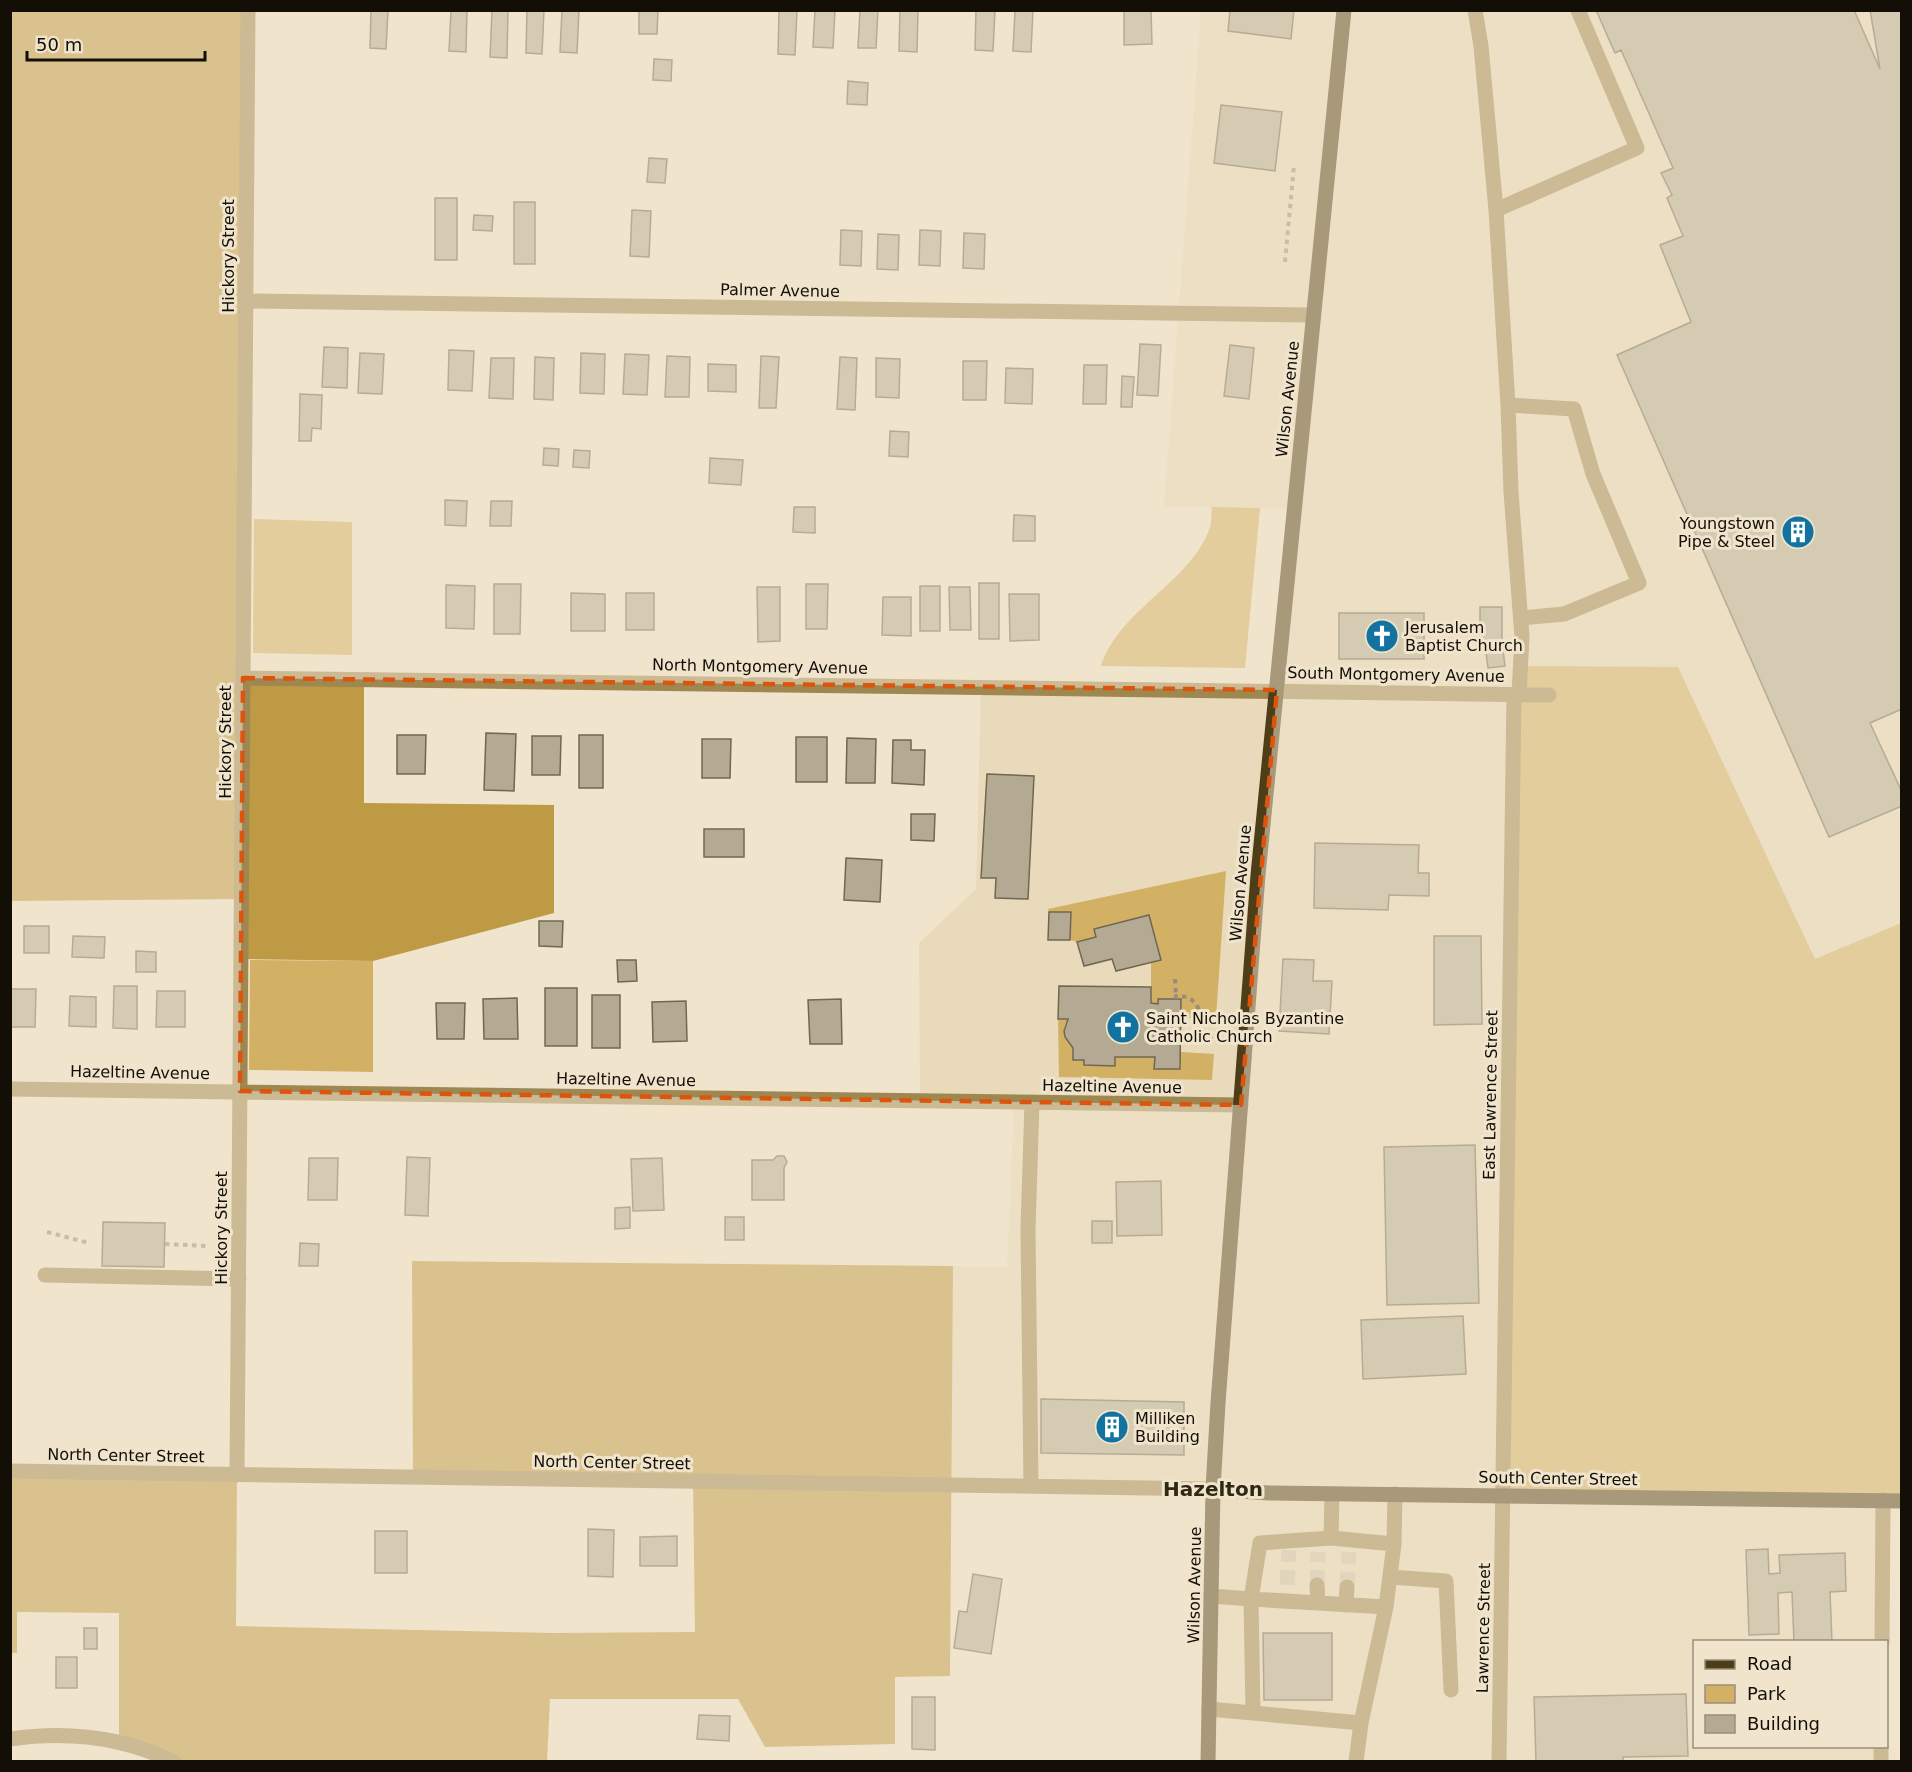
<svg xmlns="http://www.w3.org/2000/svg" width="1912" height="1772" font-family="'DejaVu Sans',sans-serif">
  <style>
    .built { fill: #e9dabb }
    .green { fill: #d3b164 }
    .forest { fill: #bf9a44 }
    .building { fill: #b4aa93; stroke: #716751; stroke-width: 1.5 }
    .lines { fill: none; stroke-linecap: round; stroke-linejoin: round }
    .minor-tunnel { stroke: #cfc4ae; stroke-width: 15; stroke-dasharray: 15 8; stroke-linecap: butt }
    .path { stroke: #968e7c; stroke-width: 4; stroke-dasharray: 4.5 4.5; stroke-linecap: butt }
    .minor { stroke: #9e8751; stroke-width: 15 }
    .major { stroke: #4e3e18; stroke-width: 15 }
    .marked { fill: none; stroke: #dd550c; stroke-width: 4.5; stroke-dasharray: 12 8; stroke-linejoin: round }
    .labels { text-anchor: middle; stroke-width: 6; stroke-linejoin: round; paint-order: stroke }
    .street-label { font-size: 16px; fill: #130f07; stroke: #f0e4cc }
    .poi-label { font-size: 16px; fill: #130f07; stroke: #f0e4cc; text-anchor: start }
    .quarter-label { font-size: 20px; font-weight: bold; fill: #312814; stroke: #f0e4cc }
  </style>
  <rect width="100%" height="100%" fill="#f0e4cc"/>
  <path class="built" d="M1201,11H1901V923L1815,959L1678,667L1883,1500L1882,1641L1694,1642V1746L1881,1747V1761H1208L1213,1489L951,1485L953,1266L1007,1267L1014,1103L920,1101L919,943L976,889L981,687L1276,690L1294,509L1164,506Z"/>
  <path class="green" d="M1212,507L1260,508L1245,668L1101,666C1119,610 1190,582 1209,530C1212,523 1211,514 1212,507Z
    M254,519L352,522V655L253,653Z
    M1520,666L1678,667L1815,959L1901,923V1501L1503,1495Z
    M1226,871L1216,1018H1181V999H1159L1158,1004L1151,1003V962L1161,959L1149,915L1094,929L1096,937L1077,942L1070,940V912H1049L1048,909Z
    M250,960L373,961V1072L249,1070Z
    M1058,1019H1068C1058,1036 1069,1036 1073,1048C1074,1052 1073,1056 1073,1060H1084V1065L1114,1066L1115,1057H1155V1069H1180L1181,1052L1214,1054L1212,1080L1059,1077Z"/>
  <path class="forest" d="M10,11H248L243,677L364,679V803L554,805V913L373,961L241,959V899L11,901Z
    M412,1261L953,1266L950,1676L895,1677V1744L765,1747L738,1699H550L547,1761H174L119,1742V1613L17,1612V1653H11V1471L237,1475L236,1626L552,1633L695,1632L693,1481L413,1477Z"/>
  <path class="building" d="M371,10H388L386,49L370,48Z
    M451,10H467L466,52L449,51Z
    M492,10H508L507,58L490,57Z
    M527,10H544L542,54L526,53Z
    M562,10H579L577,53L560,52Z
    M639,10H658L657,34H639Z
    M779,10H797L795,55L778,54Z
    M815,10H835L833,48L813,47Z
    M860,10H878L876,48H858Z
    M900,10H918L917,52L899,51Z
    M976,10H995L993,51L975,50Z
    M1015,10H1033L1031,52L1013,51Z
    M1124,10H1151L1152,44L1124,45Z
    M1230,10H1294L1291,39L1228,31Z
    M1596,10H1854L1880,69L1870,10H1902V709L1870,723L1902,792V806L1829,837L1617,355L1691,322L1660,245L1683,236L1667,198L1672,195L1661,173L1673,168L1621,50L1615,53Z
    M654,59L672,60L671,81L653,80Z
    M848,81L868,83L867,105L847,104Z
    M1221,105L1282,112L1275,171L1214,163Z
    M649,158L667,159L665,183L647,182Z
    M435,198H457V260H435Z
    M514,202H535V264H514Z
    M632,210L651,211L649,257L630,256Z
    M474,215L493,216L492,231L473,230Z
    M841,230L862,231L861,266L840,265Z
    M920,230L941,231L940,266L919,265Z
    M964,233L985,234L984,269L963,268Z
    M878,234L899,235L898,270L877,269Z
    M1140,344L1161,345L1158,396L1137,395Z
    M1230,345L1254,348L1249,399L1224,396Z
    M324,347L348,348L347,388L322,387Z
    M449,350L474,351L472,391L448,390Z
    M360,353L384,354L382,394L358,393Z
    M581,353L605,354L604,394L580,393Z
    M625,354L649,355L647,395L623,394Z
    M667,356L690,357L689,397H665Z
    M761,356L779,357L776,408H759Z
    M535,357L554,358L553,400L534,399Z
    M840,357L857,358L855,410L837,409Z
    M491,358H514L513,399L489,398Z
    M876,358L900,359L899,398L876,397Z
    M963,361H987L986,400H963Z
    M708,364L736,365V392L708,391Z
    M1084,365H1107L1106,404H1083Z
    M1006,368L1033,369L1032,404L1005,403Z
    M1122,376L1134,377L1132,407H1121Z
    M300,394L322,395L321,429L312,428L311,441H299Z
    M890,431L909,432L908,457L889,456Z
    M544,448L559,449L558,466L543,465Z
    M574,450L590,451L589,468L573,467Z
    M710,458L743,460L741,485L709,483Z
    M445,500L467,501L466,526L445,525Z
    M491,501H512L511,526H490Z
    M794,507H815V533L793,532Z
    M1014,515L1035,516V541H1013Z
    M979,583H999V639H979Z
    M494,584H521L520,634H494Z
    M806,584H828L827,629H806Z
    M446,585L475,586L474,629L446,628Z
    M920,586H940V631H920Z
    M757,587H780V641L758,642Z
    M949,587H970L971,630H950Z
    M571,593L605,594V631H571Z
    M626,593H654V630H626Z
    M1009,594H1039V640L1010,641Z
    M883,597H911V636L882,635Z
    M1480,607H1502V641H1480Z
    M1339,613H1424V659H1339Z
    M1502,642L1505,666L1488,668L1485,645Z
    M486,733L516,734L514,791L484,790Z
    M397,735H426L425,774H397Z
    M579,735H603V788H579Z
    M532,736H561L560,775H532Z
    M796,737H827V782H796Z
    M847,738L876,739L875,783H846Z
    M702,739H731L730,778H702Z
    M893,740H911V750H925L924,785L892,783Z
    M987,774L1034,776L1028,899L995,898L996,878H981Z
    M911,814H935L934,841L911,840Z
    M704,829H744V857H704Z
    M1315,843L1419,845L1418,873H1429V896L1389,895L1388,910L1314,908Z
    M846,858L882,860L880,902L844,900Z
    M1049,912H1071L1070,940H1048Z
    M1149,915L1161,960L1116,971L1112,959L1084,966L1077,942L1096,937L1094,929Z
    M539,921H563L562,947L539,946Z
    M24,926H49V953H24Z
    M73,936L105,937L104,958L72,957Z
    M1434,936H1481L1482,1024L1434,1025Z
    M136,951L156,952V972H136Z
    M1283,959L1314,960L1313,981H1332L1329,1034L1279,1031Z
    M617,960H636L637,981L618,982Z
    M114,986H137V1029L113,1028Z
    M1059,986L1151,987V1003L1158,1004V999H1181L1180,1069H1154L1155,1057H1115V1066L1084,1065V1060H1073V1048L1065,1037L1064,1031L1068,1019H1058Z
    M545,988H577V1046H545Z
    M10,989H36L35,1027H10Z
    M157,991H185V1027H156Z
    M592,995H620V1048H592Z
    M70,996L96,997V1027L69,1026Z
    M517,998L518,1039H484L483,999Z
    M841,999L842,1044H810L808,1000Z
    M686,1001L687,1041L653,1042L652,1002Z
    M436,1003H465L464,1039H437Z
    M1475,1145L1479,1303L1387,1305L1384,1147Z
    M777,1156H784L787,1162L784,1168V1200H752V1160H773Z
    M407,1157L430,1158L428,1216L405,1215Z
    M309,1158H338L337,1200H308Z
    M662,1158L664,1210L633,1211L631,1159Z
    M1161,1181L1162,1235L1117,1236L1116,1182Z
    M630,1207V1228L615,1229V1208Z
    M725,1217H744V1240H725Z
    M1092,1221H1112V1243H1092Z
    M103,1222L165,1223L164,1267L102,1266Z
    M300,1243L319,1244L318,1266H299Z
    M1463,1316L1466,1374L1363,1379L1361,1320Z
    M1041,1399L1184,1402V1455L1041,1453Z
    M588,1529L614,1530L613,1577L588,1576Z
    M375,1531H407V1573H375Z
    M677,1536V1566H640V1537Z
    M1768,1549L1769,1574L1780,1573L1779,1555L1845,1553L1846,1591L1830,1592L1832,1642H1794L1792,1592L1778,1593L1779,1634L1749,1635L1746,1550Z
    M973,1574L1002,1579L991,1654L954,1648L959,1611L967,1612Z
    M84,1628H97V1649H84Z
    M1263,1633H1332V1700H1264Z
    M56,1657H77V1688H56Z
    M1686,1694L1688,1756L1623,1757V1762H1536L1534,1697Z
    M912,1697H935V1750L912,1749Z
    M699,1715L730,1716L729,1741L697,1739Z"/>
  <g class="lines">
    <path class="minor-tunnel" d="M1287,1585L1289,1550
      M1317,1585L1318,1552
      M1347,1587L1349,1552"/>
    <path class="path" d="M1285,262L1294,165
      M1175,979L1176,996
      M1176,999V996L1188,997C1203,1007 1201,1019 1201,1036
      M1181,1036H1219
      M47,1232L89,1243
      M165,1244L207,1246"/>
    <path class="minor" d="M1475,10L1481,46L1496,210L1508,405L1511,492L1522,637L1519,695
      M1496,210L1637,148L1578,10
      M246,301L1313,315
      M1508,405L1574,409L1593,474L1639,583L1564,614L1521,618
      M243,678L1549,695
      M10,1089L1241,1105
      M45,1275L239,1279
      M10,1471L1213,1489
      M237,1475L248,10
      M1031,1486L1028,1229L1032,1102
      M1332,1494L1331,1538L1394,1544
      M1390,1577L1446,1581L1451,1690
      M1317,1585L1318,1603
      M1211,1596L1251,1599L1260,1543L1331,1538
      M1346,1605L1347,1587
      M1882,1642L1883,1500
      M1209,1709L1361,1723
      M1253,1713L1251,1599L1386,1607L1394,1544L1395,1494
      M10,1739C66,1731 123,1737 174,1762
      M1356,1762L1361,1723L1386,1607
      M1499,1762L1514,694
      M1881,1762V1746"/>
    <path class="major" d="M1213,1489L1269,1493L1902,1501
      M1208,1762L1213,1489L1218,1403L1258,875L1344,10"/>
  </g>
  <path d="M0 0H1912V1772H0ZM243,678L1277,690L1241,1105L240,1091Z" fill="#f0e4cc" fill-opacity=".55" fill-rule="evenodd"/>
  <path class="marked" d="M243,678L1277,690L1241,1105L240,1091Z"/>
  <defs>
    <symbol id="building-disc" viewBox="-11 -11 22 22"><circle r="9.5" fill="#1273a0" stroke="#f0e4cc"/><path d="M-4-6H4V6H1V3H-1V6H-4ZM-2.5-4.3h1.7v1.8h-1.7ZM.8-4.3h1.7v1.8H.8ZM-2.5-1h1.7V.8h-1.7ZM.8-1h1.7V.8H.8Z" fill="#fff"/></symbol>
    <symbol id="church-disc" viewBox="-11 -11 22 22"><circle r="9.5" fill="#1273a0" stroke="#f0e4cc"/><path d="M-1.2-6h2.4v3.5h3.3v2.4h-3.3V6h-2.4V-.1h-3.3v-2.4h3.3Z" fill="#fff"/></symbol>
  </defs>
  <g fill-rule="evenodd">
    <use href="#building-disc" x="1779" y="513" width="38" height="38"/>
    <use href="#church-disc" x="1363" y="617" width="38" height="38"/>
    <use href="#church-disc" x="1104" y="1008" width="38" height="38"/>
    <use href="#building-disc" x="1093" y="1408" width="38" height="38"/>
  </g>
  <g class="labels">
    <g class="street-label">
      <text transform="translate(228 256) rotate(-90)" y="6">Hickory Street</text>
      <text transform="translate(780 290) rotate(1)" y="6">Palmer Avenue</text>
      <text transform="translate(1287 399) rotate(-84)" y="6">Wilson Avenue</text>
      <text transform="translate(760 666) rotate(1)" y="6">North Montgomery Avenue</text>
      <text transform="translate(1396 674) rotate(1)" y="6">South Montgomery Avenue</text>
      <text transform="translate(225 742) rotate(-90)" y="6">Hickory Street</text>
      <text transform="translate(1240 883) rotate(-85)" y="6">Wilson Avenue</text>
      <text transform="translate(140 1072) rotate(1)" y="6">Hazeltine Avenue</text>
      <text transform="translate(626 1079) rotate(1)" y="6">Hazeltine Avenue</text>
      <text transform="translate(1112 1086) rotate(1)" y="6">Hazeltine Avenue</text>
      <text transform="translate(1490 1095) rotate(-89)" y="6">East Lawrence Street</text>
      <text transform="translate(221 1228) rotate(-90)" y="6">Hickory Street</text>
      <text transform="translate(126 1455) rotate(1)" y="6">North Center Street</text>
      <text transform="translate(612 1462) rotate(1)" y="6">North Center Street</text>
      <text transform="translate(1558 1478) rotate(1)" y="6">South Center Street</text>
      <text transform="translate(1194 1585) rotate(-89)" y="6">Wilson Avenue</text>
      <text transform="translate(1483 1628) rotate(-89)" y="6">Lawrence Street</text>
    </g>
    <g class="poi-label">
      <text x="1775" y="529" text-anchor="end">Youngstown<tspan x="1775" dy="18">Pipe &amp; Steel</tspan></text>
      <text x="1405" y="633">Jerusalem<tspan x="1405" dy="18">Baptist Church</tspan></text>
      <text x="1146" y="1024">Saint Nicholas Byzantine<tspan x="1146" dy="18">Catholic Church</tspan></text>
      <text x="1135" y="1424">Milliken<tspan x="1135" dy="18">Building</tspan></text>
    </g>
    <g class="quarter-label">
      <text x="1213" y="1496">Hazelton</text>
    </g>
  </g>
  <rect width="1912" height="1772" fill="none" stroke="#130f07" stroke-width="24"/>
  <rect x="1693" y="1640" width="195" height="108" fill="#f0e4cc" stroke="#988f7d" stroke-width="1.5"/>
  <rect x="1705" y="1660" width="30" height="9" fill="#4e3e18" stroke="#988f7d" stroke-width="1.5"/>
  <text x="1747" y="1670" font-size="18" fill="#130f07">Road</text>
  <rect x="1705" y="1685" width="30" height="18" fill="#d3b164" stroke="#988f7d" stroke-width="1.5"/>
  <text x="1747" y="1700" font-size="18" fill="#130f07">Park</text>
  <rect x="1705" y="1715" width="30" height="18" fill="#b4aa93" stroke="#988f7d" stroke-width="1.5"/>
  <text x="1747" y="1730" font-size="18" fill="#130f07">Building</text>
  <path d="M27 51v9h178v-9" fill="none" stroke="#130f07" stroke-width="3"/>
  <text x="36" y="51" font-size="18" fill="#130f07" stroke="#f0e4cc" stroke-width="4.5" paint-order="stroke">50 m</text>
</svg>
